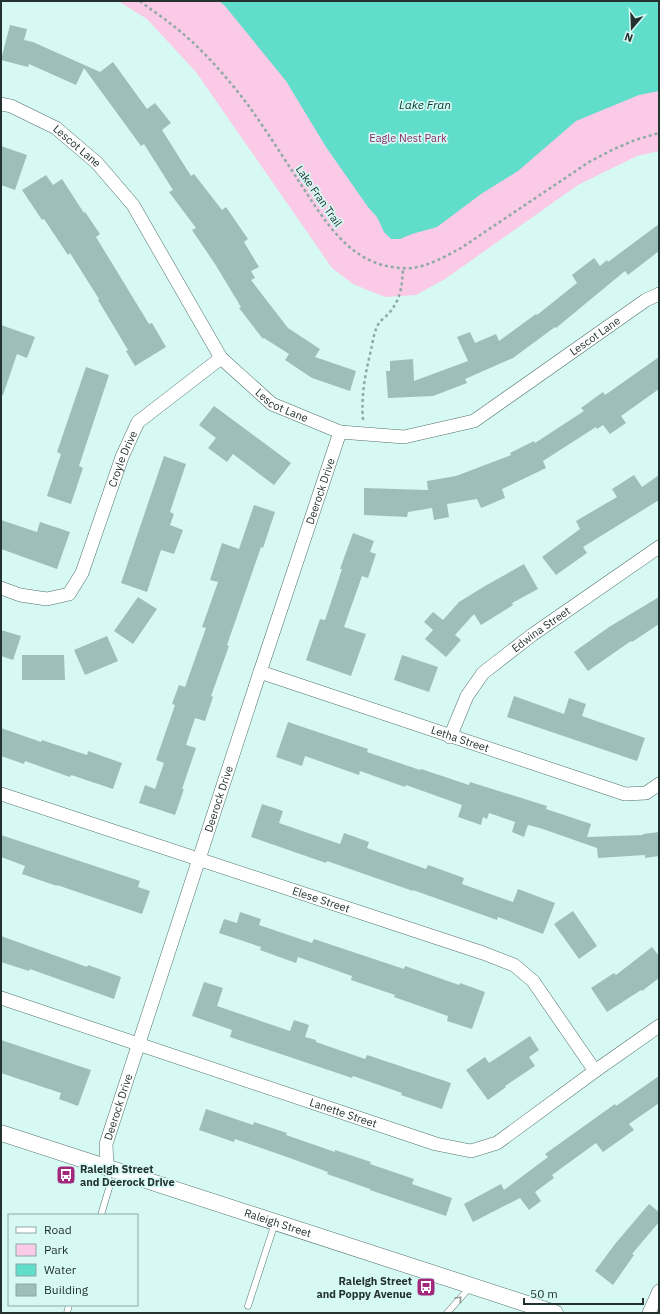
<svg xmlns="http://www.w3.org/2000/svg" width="660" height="1314" font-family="'IBM Plex Sans',sans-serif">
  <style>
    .green { fill: #facae6 }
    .water { fill: #61ddcc }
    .building { fill: #9dbfb9 }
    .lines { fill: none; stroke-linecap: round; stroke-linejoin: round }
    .service-casing { stroke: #52726c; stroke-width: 7 }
    .minor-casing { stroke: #52726c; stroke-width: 14 }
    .tertiary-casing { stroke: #52726c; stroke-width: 17 }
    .path { stroke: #8faaa5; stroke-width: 2.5; stroke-dasharray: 3 3; stroke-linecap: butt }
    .service { stroke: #fff; stroke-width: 6 }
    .minor { stroke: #fff; stroke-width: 13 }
    .tertiary { stroke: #fff; stroke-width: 16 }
    .oneway { stroke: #929897 }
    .labels { text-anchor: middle; stroke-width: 3.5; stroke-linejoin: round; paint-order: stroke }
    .park-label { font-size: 11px; fill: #862a6a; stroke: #d6f9f3 }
    .street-label { font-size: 11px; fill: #24322f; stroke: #d6f9f3 }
    .poi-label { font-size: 11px; font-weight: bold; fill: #24322f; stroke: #d6f9f3; text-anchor: start }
    .water-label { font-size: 12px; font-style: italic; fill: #003a34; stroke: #d6f9f3 }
  </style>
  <rect width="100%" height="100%" fill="#d6f9f3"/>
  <path class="green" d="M118,1H659V151L637,156L578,185L445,279L416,295L385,297L353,284L332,268L196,72L147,19Z"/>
  <path class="water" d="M219,1H659V91L639,95L576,121L518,171L481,194L437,227L412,234L400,239H391L384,232L377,217L368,207L326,147L286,81L225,6Z"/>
  <path class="building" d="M10,25L27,29L24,40L33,42L100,72L113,62L147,109L155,103L171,123L162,130L191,176L194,174L222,210L226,207L248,239L244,242L259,267L251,271L255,278L251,280L288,328L320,349L315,357L356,371L350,391L312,378L285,360L289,354L264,338L263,339L239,308L241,307L215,264L192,230L196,228L169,192L173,190L144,144L141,146L84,68L76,85L29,64L28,67L1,60Z
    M1,146L27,155L15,190L1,185Z
    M46,175L53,185L62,179L84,213L85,212L100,234L96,237L149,324L152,323L166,347L135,366L126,351L128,350L98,300L99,299L70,253L68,255L44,219L42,220L22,190Z
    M659,224V251L628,275L625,271L556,328L555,327L513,358L465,379L467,383L433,396L388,398L386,371H390V361L413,359L414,381L468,361L457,337L470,332L475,343L496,334L499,341L536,314L537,315L577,283L572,275L594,258L600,266L607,260L608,262Z
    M1,325L35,337L27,358L17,354L3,395H1Z
    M659,357V389L621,416L626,423L610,434L603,425L597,429L596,427L543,461L546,468L502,489L505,498L481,508L477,499L447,504L449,517L434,520L432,508L408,512L407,517L364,515V488L428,490L427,481L456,476L511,455L510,453L534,441L535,443L584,411L581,408L603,392L605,395Z
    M86,367L109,375L79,466L83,468L71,504L47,496L61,454L57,452Z
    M214,406L291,463L274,485L233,454L227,462L208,448L216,438L199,425Z
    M164,456L186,464L170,512L174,514L170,525L183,530L174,554L161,550L147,592L121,583Z
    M634,475L642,487L659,475V500L583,547L587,553L556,575L542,557L580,529L576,521L617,497L612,489Z
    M254,505L275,512L263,548L261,547L227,645L229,646L211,696L213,697L205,721L195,718L186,745L196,748L182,789H184L175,815L139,803L145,785L155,789L164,763L156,760L175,705L172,704L179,685L185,687L206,628L202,627L218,582L210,580L222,543L239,549Z
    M1,520L37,532L40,522L70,532L57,569L1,549Z
    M353,533L374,541L370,552L376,554L368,578L362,576L344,627L366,634L351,676L306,660L320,619L325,620L342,569H340Z
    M524,564L538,589L512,603L513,605L481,625L474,614L455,635L461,640L446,657L425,639L433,630L424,622L433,612L443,620L459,602L485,586Z
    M138,597L157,609L133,644L114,631Z
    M659,597V624L632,642L631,641L588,671L574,652L609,627Z
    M1,630L21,636L13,660L1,656Z
    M107,636L118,661L85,675L74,650Z
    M22,655H64L65,680H22Z
    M402,655L438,667L429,692L394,680Z
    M514,696L564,714L569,698L586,704L582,716L645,738L637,761L507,717Z
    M288,722L368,749L367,752L420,770L421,769L469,785L470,782L547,806L546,809L591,824L587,837L643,835V834L659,832V856L645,858V855L598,858L597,848L540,828L528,825L524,837L512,832L515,822L489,813L487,819L483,817L481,825L458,817L462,805L406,785L405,787L360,771L359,775L305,756L302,766L276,757Z
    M1,728L41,742L42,740L87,755L88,751L122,763L113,789L71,775L70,777L25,761L24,764L1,756Z
    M262,804L283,811L279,823L340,844L344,833L369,842L367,848L426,869L428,865L464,878L462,884L513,902L518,889L555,903L543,934L498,917L497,920L413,890V891L327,861L326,863L251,837Z
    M1,835L140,881L138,887L150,891L142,914L57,885V886L22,874L25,866L1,857Z
    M573,911L597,946L579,959L554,924Z
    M240,912L261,919L259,925L312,943L314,939L404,969L405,966L459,985L460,983L485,992L472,1029L447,1021L448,1016L394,997L395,995L351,980L352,976L298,957L296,963L260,950L261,947L219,933L224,919L237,923Z
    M1,936L87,967L88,965L121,977L114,999L30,969L29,971L1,962Z
    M652,947L659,956V978L642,991L641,990L607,1012L591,988L614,973L616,975Z
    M204,982L223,988L217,1006L290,1031L294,1020L309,1025L305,1037L316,1040V1042L365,1059L367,1055L451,1083L442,1109L401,1095L402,1093L353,1076L352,1078L230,1037L232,1030L192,1016Z
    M530,1036L539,1050L529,1057L535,1066L505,1086L506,1087L488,1100L466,1070L485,1057L489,1063Z
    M1,1040L91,1070L78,1106L59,1099L61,1093L1,1073Z
    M659,1076V1103L629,1124L634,1130L603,1152L596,1143L552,1175L554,1178L535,1192L541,1201L529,1210L520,1198L473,1222L464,1204L501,1184L504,1190L548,1157L545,1154L615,1104L616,1106Z
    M206,1109L253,1125L254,1122L287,1133L286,1135L335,1152V1150L371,1162L370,1164L414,1179L412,1184L452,1198L446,1216L370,1190V1189L327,1174L328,1172L287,1157L235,1139L234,1142L199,1130Z
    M649,1204L659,1212V1222L632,1254L634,1255L613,1285L595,1271L615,1244Z"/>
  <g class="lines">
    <defs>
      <path id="service" d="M101,1215L109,1188L107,1168
        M248,1306L275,1223
        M67,1313L69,1305
        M447,1313L471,1286"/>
      <g id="minor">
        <path id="s1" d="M1,104L11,106L56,128L97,163L133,205L221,358L272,404L340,432L404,437L474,421L646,300L659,294"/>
        <path id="s2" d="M1,588L20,595L47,599L69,594L82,573L122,457L138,422L221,358"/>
        <path id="s3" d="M260,672L625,794L646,793L659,784"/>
        <path id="s4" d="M450,737L467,696L483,673L532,635L659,547"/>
        <path id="s5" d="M1,794L483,953L514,965L533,981L595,1071"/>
        <path id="s6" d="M1,998L436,1144L471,1151L497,1143L595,1071L659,1026"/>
        <path id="s7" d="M107,1167L106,1144L260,672L340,432"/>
        <path d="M649,1313L659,1291"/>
      </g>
      <g id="tertiary">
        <path id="s8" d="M1,1133L555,1313"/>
      </g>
    </defs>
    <use href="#service" class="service-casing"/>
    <use href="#minor" class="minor-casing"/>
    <use href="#tertiary" class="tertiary-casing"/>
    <path class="path" d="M140,1C150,9 161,16 171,24C200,46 226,76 248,105C266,130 283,157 300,183C325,221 350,266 402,268C423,270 444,257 461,248L589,162L612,150L635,140L659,133
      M363,420C361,395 365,375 371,350C373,341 374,331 379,323C382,319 387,316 390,312C401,298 402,286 403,269"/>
    <use href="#service" class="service"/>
    <use href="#minor" class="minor"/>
    <use href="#tertiary" class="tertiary"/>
  </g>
  <defs><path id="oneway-chevron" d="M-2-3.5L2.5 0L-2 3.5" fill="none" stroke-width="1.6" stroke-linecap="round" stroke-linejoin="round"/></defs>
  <use class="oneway" href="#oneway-chevron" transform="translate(459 1299) rotate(-47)"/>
  <defs>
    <symbol id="bus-square" viewBox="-11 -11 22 22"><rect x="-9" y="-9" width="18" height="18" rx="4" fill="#a2287e" stroke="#d6f9f3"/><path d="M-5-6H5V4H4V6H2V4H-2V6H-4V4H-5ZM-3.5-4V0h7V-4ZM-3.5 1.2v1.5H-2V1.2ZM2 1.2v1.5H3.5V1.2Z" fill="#fff"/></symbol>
  </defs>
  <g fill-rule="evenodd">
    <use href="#bus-square" x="55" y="1164" width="22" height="22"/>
    <use href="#bus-square" x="415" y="1276" width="22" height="22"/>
  </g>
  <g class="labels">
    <g class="park-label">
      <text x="408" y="142">Eagle Nest Park</text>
    </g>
    <g class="street-label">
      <text dy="4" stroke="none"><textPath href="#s1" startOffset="88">Lescot Lane</textPath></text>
      <text transform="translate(319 196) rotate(55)" y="4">Lake Fran Trail</text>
      <text dy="4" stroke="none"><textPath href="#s1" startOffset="772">Lescot Lane</textPath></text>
      <text dy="4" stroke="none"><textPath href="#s1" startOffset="424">Lescot Lane</textPath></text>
      <text dy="4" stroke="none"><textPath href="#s2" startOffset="216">Croyle Drive</textPath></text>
      <text dy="4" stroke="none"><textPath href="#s7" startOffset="710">Deerock Drive</textPath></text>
      <text dy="4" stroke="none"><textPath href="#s4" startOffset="145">Edwina Street</textPath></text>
      <text dy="4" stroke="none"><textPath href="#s3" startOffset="211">Letha Street</textPath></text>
      <text dy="4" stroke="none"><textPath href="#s7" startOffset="386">Deerock Drive</textPath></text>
      <text dy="4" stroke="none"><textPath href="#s5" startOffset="337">Elese Street</textPath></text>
      <text dy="4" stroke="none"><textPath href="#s7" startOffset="62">Deerock Drive</textPath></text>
      <text dy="4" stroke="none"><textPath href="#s6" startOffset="361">Lanette Street</textPath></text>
      <text dy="4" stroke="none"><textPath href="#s8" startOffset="291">Raleigh Street</textPath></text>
    </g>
    <g class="poi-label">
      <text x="80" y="1173">Raleigh Street<tspan x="80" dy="13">and Deerock Drive</tspan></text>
      <text x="412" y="1285" text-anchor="end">Raleigh Street<tspan x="412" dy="13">and Poppy Avenue</tspan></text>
    </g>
    <g class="water-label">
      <text x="425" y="109">Lake Fran</text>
    </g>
  </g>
  <rect width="660" height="1314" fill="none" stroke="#24322f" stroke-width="4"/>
  <rect x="8" y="1214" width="130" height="92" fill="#d6f9f3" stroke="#8fa9a5"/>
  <rect x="16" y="1227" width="20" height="6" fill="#ffffff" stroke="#8fa9a5"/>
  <text x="44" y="1234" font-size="12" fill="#24322f">Road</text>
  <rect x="16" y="1244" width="20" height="12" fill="#facae6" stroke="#8fa9a5"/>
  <text x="44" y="1254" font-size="12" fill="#24322f">Park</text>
  <rect x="16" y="1264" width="20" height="12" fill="#61ddcc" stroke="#8fa9a5"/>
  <text x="44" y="1274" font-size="12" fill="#24322f">Water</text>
  <rect x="16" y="1284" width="20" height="12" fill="#9dbfb9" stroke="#8fa9a5"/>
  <text x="44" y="1294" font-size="12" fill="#24322f">Building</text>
  <g transform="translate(632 28) rotate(199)" stroke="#d6f9f3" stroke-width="3" paint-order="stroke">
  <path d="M0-3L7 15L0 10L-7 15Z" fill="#24322f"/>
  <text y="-6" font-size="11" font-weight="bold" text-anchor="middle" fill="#24322f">N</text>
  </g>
  <path d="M524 1298v6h119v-6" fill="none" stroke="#24322f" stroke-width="2"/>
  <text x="530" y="1298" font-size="12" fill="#24322f" stroke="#d6f9f3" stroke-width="3" paint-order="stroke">50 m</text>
</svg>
